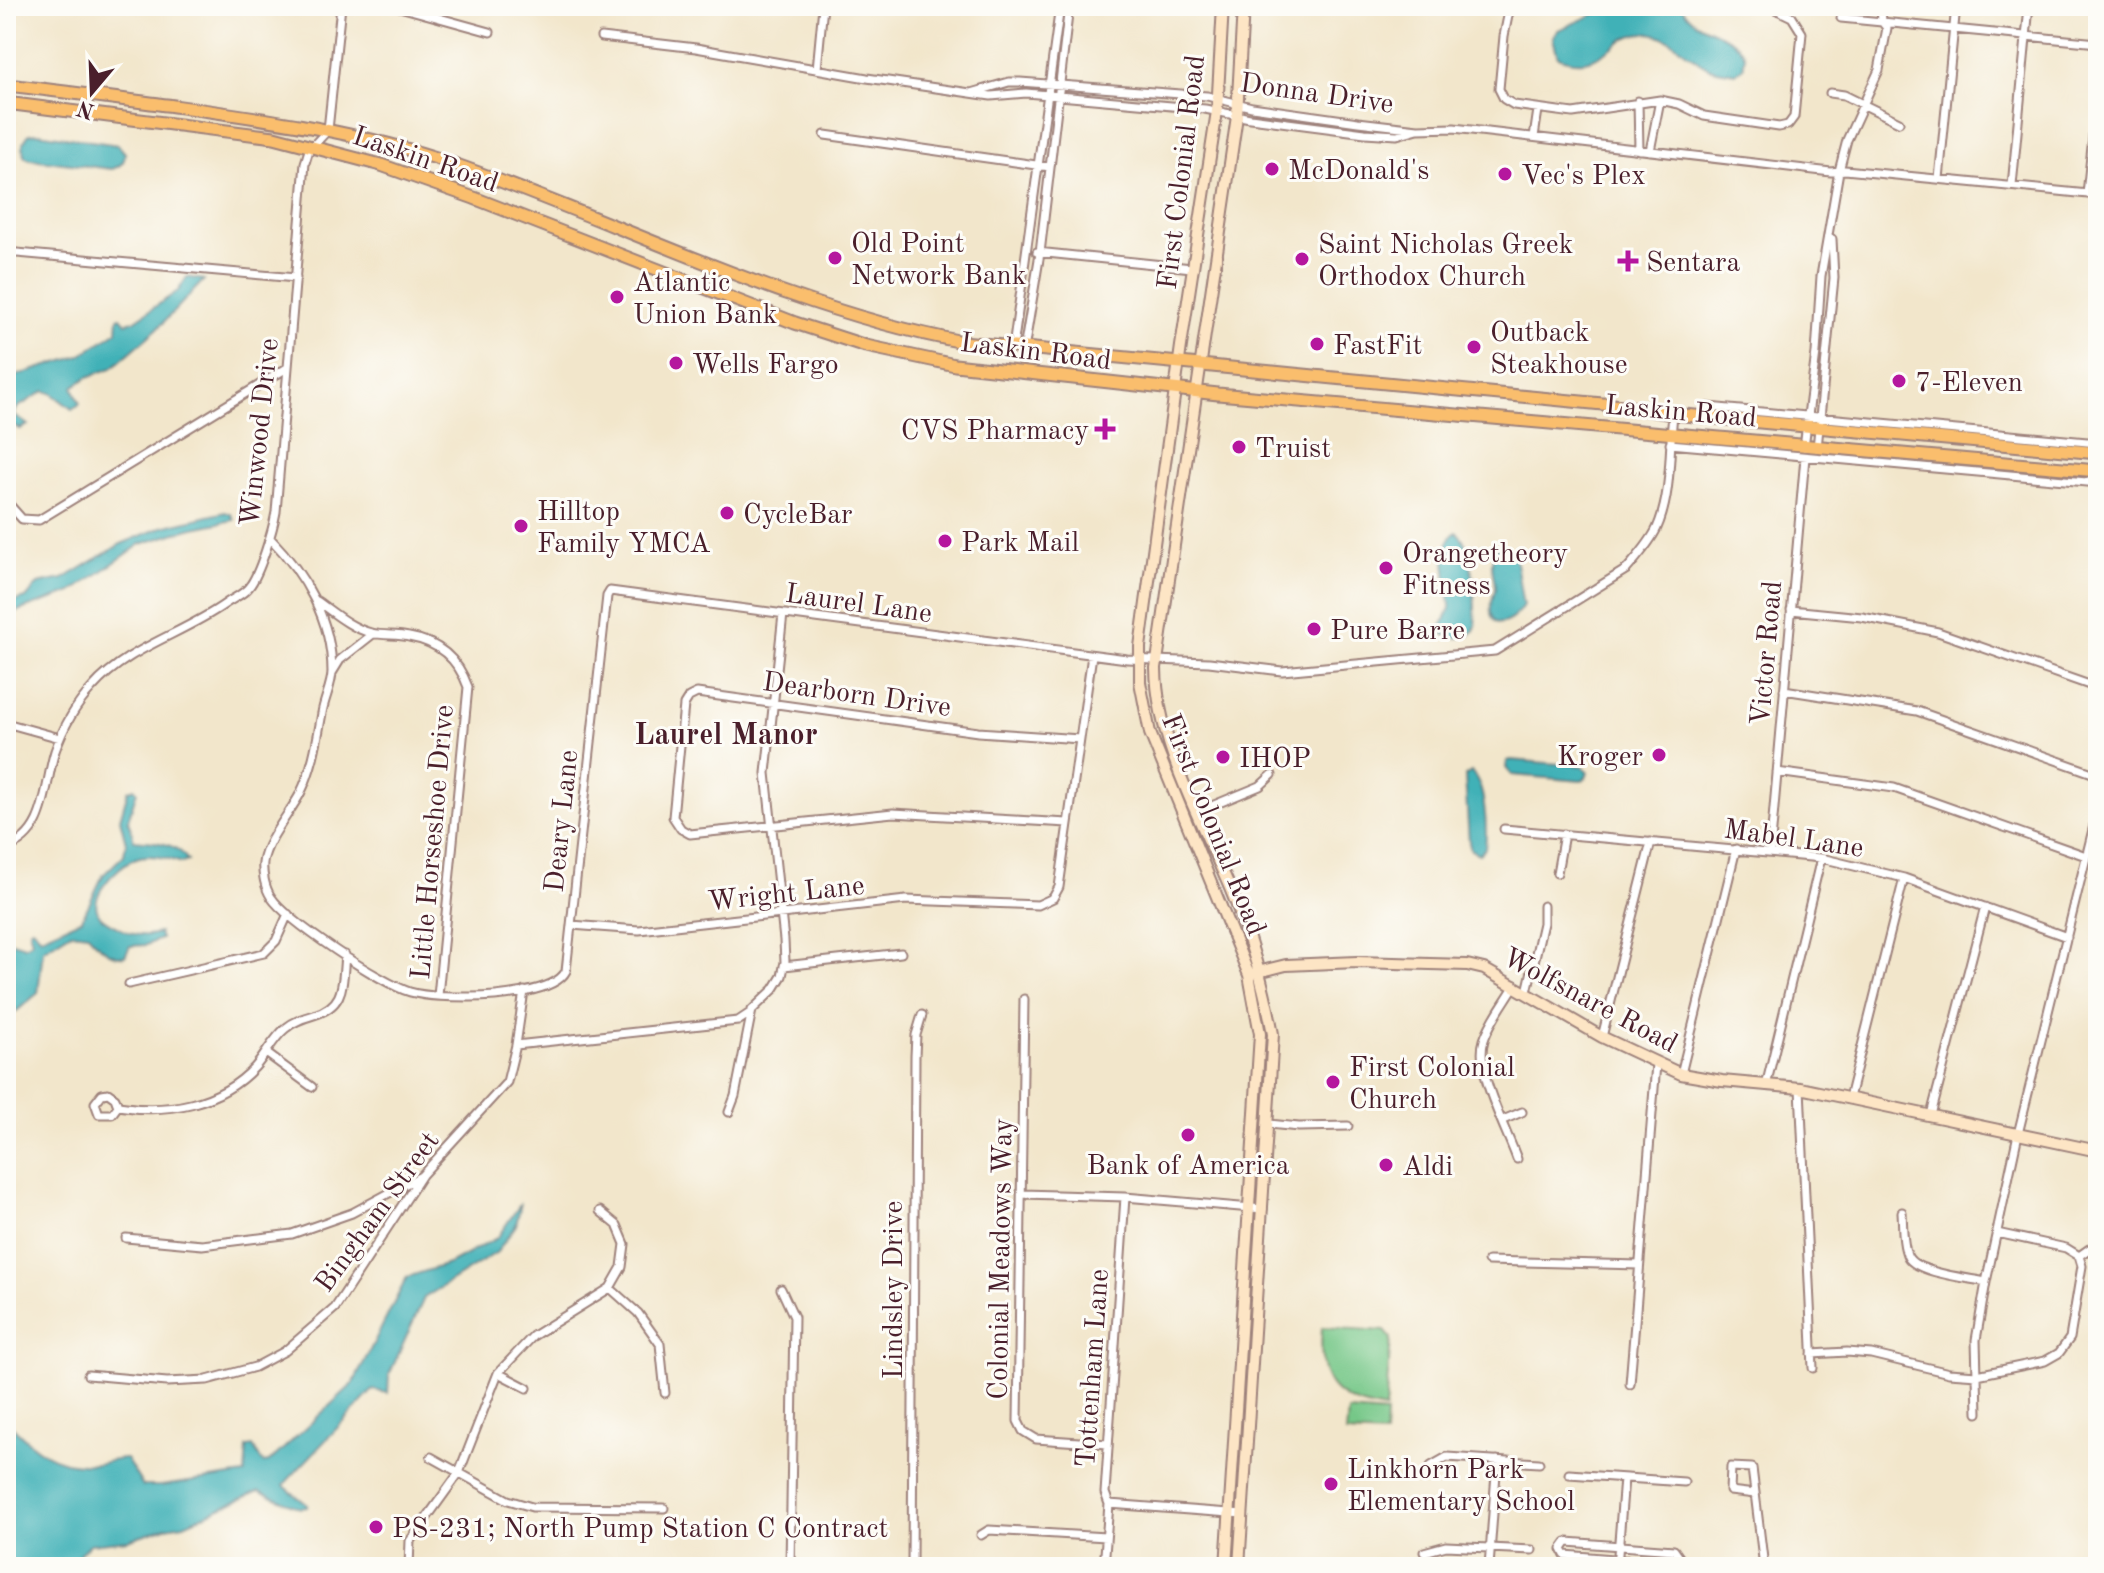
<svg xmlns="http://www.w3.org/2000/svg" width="2104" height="1573" font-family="'Old Standard TT',serif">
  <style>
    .green { fill: #76c788; stroke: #60735a; stroke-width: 2 }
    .water { fill: #40b1b7; stroke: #456871; stroke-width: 2 }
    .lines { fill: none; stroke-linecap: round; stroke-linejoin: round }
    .street-casing { stroke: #9e827b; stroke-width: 11 }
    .secondary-casing { stroke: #9e827b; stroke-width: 14 }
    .primary-casing { stroke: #9e827b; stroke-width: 15 }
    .street { stroke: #fff; stroke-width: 7 }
    .secondary { stroke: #fde5c5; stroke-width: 10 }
    .primary { stroke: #fabe6d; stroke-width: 11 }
    .poi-dot { fill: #b5179e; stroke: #fdfcf7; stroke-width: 3 }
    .labels { text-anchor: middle; stroke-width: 6; stroke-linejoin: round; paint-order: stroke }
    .street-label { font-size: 28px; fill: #4a1f2b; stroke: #fdfcf7 }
    .poi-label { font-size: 28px; fill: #4a1f2b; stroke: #fdfcf7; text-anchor: start }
    .neighbourhood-label { font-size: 30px; font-weight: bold; fill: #4a1f2b; stroke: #fdfcf7 }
  </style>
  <rect width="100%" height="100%" fill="#fdfcf7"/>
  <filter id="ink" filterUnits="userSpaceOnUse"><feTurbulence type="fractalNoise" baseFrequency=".0125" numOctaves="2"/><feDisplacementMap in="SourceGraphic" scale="16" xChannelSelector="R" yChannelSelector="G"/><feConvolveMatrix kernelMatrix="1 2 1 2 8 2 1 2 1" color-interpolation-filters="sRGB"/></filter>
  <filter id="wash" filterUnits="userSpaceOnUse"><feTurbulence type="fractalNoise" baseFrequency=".006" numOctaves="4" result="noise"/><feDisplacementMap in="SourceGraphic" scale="32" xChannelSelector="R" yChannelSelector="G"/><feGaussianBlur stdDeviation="1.8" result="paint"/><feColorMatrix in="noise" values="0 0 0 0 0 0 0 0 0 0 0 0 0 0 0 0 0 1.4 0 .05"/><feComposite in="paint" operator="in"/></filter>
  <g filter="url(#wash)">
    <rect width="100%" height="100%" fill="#f2e6cb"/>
    <path class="green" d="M1322,1327L1385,1331L1391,1338L1385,1410C1330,1400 1318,1384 1322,1327Z
      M1348,1411L1386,1414L1385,1435L1346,1433Z"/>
    <path class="water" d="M1613,6H1681C1700,37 1730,27 1745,56L1743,68L1735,73C1727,71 1717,71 1710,68C1689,59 1669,31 1644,33C1611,35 1603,74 1558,57L1553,38L1558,30Z
      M38,133L118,145L125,153C125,162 121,166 112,169L30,159L24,156L23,143L29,134Z
      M187,277L204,280L157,329L112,368L88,377L73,387L80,404L72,409L51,393L44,391L17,408L14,415L28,425L20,429L6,421V383L18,375L80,356L117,331L118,318L121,317L126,323L134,321L178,291Z
      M225,512L231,514L234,520L189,529L141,544L72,592L6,615V603L26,598L38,584L63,579L121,544L162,527Z
      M1456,532C1475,543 1474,604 1476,625C1473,641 1449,641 1440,631C1442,622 1449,616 1450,607C1450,586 1436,546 1456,532Z
      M1502,548L1509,550L1516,562L1523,606C1516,618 1496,634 1491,613C1489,603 1495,596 1495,587C1494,571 1488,566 1496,549Z
      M1511,760L1583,766L1588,772L1585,779L1581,781L1512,775L1506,768L1507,761Z
      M1471,772C1486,784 1487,830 1485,848L1479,854L1471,850L1469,843L1465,776Z
      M134,788L137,791L128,820L134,840C154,842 177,841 188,861L182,863C168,858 148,852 134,859C118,866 84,898 101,917C105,921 113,925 117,927C130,935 145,937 159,933L161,939L146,945L130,946L125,956C110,958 98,945 88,934L71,932L43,950L38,993L6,1020V940L25,946L32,941L29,930L32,928L41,937L82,919L103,875L124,855L126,843L120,819L128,791Z
      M521,1203L516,1225L497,1252L424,1298L389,1375L388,1393L373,1390L287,1481L284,1486L308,1505L307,1507L300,1508L259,1491L184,1524L166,1527L128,1540L90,1544L80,1553L76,1567H6V1420C33,1448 53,1467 95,1464C106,1463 115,1458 126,1459L143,1486H161L245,1474L247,1447L253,1446L263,1463L269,1462L353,1384L407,1277L451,1263L497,1238Z"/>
  </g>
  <g filter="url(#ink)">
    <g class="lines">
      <defs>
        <path id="street" d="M396,6L490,32
          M1510,6L1504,36L1499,89L1504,99L1514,105L1573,113L1660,100L1679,104L1704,116L1779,127L1788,125L1794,117L1802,33L1792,17L1769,6
          M1881,6L1882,22L2098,43
          M601,37L696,48L867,78L991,96L1026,93L1205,109L1250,118L1365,133L1397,135L1418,129
          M817,69L823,6
          M971,93L1009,82H1020L1207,96L1252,107L1358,122L1418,129L1454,128L1831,172L1845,170L2098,195
          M1830,93L1844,95L1899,122
          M1638,101L1639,150
          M825,135L1050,167
          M1534,137L1538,110
          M1650,151L1660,100
          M1939,179L1956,6
          M2012,186L2029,6
          M2087,194L2098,89
          M6,252L296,278
          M1037,252L1192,268
          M1013,348L1060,6
          M1024,350L1040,253L1069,6
          M1707,417L1708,407L2098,443
          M1670,444L2098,483
          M1804,447L1816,353L1821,276L1839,171L1847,140L1879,70L1887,28L1882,22L1841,18
          M1817,448L1834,278L1832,239
          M6,501L22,519L39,520L287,368
          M270,538C305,574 332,620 332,672C332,684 324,700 322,713C317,741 313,768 300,794C290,813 265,842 263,863C262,873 265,888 271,897C287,921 382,984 410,992C429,997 451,997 470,997C493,997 555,993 566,971L607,596L610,591L1127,659L1209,662L1282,671L1495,651L1627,569C1638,556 1650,543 1657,528C1672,494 1669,450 1673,414
          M317,601C334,613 351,628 371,633C384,636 397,634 409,637C439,642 458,659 468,687L438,996
          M1791,610L1862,617L1938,632L2098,688
          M332,673L340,660L373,634
          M1784,690L1917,711L2098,775
          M6,723L60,738
          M1777,772L1894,788L2086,856
          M1197,812L1260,786L1272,775
          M1068,823L893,813L690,834L681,829L673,817L684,705L689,697L697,693L978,732L1080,739
          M1504,829L1821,858L1904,878L2067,937
          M6,848C47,835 44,786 55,751C63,728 75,706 92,688C128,647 181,635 225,604C232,599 244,594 249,587C260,574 273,529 276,512L305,163L309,150L328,130L341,6
          M1770,853L1805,457
          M1557,873L1564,834
          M571,925L639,930L906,900L1038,905L1053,898L1059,887L1092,655
          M784,966L901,953
          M129,984L264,953L276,941L288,914
          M1515,985C1505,1002 1490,1021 1484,1040C1474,1070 1506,1128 1517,1159
          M1527,992L1543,923V906
          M1024,999L1018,1421L1023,1431L1036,1439L1108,1444
          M1602,1037L1651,842
          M516,1045L738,1021L750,1013
          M266,1053L312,1087
          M1681,1074L1736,849
          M1766,1086L1821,858
          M1800,1088L1813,1368
          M1849,1098L1904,878
          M118,1106L115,1098L108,1093L102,1094L95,1103L99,1114H112L118,1106C166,1114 220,1105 255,1067C266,1055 273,1038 286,1028C294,1021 304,1018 314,1015C346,1005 342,984 345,955
          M729,1112L735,1096L752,1010L774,989L782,976L785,962L784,940L766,773L783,614
          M1931,1115L1985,907
          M1503,1120L1522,1112
          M1269,1124L1299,1127L1348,1126
          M1023,1194L1125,1197L1263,1209
          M1125,1197L1105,1493L1109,1504L1243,1514
          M1902,1212C1903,1225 1902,1245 1908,1257C1917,1273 1968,1278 1986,1282
          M126,1238L202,1245L292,1234L352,1213L421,1176
          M2079,1256L2089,1249
          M1488,1261L1639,1265
          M610,1288L638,1313L660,1344L665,1393
          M781,1289L794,1317L790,1567
          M1812,1354L1847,1352L1871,1354L1949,1373L1977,1375L2045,1361L2059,1353L2070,1338L2082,1266L2079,1256L2066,1248L1997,1233
          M498,1373L527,1388
          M88,1375L167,1382L207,1380L255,1367L285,1351L335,1308L422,1175L507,1082L516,1045L524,991
          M1630,1384L1656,1064
          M1978,1413L1976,1340L1986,1282L2018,1134L2098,809
          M431,1457L508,1500L532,1507L664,1508
          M1431,1466L1447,1457L1539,1463
          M1569,1474L1684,1482
          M1755,1494L1730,1491L1731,1467L1752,1468L1764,1567
          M981,1535L989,1530L1106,1537
          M1567,1542L1674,1550L1679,1557L1674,1564L1565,1555L1562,1549Z
          M1424,1552L1446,1546L1532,1550
          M409,1567L410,1541L459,1473L498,1373L533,1336L610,1288L622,1267L625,1244L617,1225L600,1211
          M912,1567L915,1056L916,1035L922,1015
          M1104,1567L1109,1504
          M1489,1567L1497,1460
          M1617,1567L1624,1478"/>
        <path id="secondary" d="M1223,6L1217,111L1181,346L1140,647V682L1150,733L1249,975L1260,1034L1226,1567
          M1254,973L1286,965L1357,962L1467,965L1484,969L1602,1037L1681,1074L1722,1081L1800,1088L2098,1151
          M1239,1567L1273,1034C1264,985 1251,939 1232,893C1203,823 1157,745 1156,668L1237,116L1243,6"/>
        <path id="primary" d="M6,85C62,91 118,99 174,106C267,119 362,132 451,163C623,223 783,308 963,342L1623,406L1673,414L2098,453
          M6,103L274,137L381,165L474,198L795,323L866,346L955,365L1218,394L2098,471"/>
      </defs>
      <use href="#street" class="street-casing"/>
      <use href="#secondary" class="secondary-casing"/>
      <use href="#primary" class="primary-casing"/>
      <use href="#street" class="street"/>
      <use href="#secondary" class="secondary"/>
      <use href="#primary" class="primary"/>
    </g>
  </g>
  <g class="poi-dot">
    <circle cx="1272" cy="169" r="8"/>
    <circle cx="1505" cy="174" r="8"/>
    <circle cx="835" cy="258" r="8"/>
    <circle cx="1302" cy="259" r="8"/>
    <path d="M1624 249h8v8h8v8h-8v8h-8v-8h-8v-8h8z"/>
    <circle cx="617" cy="297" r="8"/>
    <circle cx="1317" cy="344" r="8"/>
    <circle cx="1474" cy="347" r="8"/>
    <circle cx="676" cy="363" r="8"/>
    <circle cx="1899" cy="381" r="8"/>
    <path d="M1101 417h8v8h8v8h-8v8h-8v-8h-8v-8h8z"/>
    <circle cx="1239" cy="447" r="8"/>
    <circle cx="727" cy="513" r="8"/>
    <circle cx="521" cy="526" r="8"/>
    <circle cx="945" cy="541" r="8"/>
    <circle cx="1386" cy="568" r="8"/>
    <circle cx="1314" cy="629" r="8"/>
    <circle cx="1659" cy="755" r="8"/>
    <circle cx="1223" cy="757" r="8"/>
    <circle cx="1333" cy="1082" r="8"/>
    <circle cx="1188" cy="1135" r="8"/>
    <circle cx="1386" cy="1165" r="8"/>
    <circle cx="1331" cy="1484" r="8"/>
    <circle cx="376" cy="1527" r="8"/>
  </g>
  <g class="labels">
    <g class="street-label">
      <text transform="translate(1317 92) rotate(8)" y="10">Donna Drive</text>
      <text transform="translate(426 158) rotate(19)" y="10">Laskin Road</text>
      <text transform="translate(1180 172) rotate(-83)" y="10">First Colonial Road</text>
      <text transform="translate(1036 350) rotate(7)" y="10">Laskin Road</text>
      <text transform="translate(1681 410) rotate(5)" y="10">Laskin Road</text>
      <text transform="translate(258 432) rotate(-84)" y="10">Winwood Drive</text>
      <text transform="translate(859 602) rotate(8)" y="10">Laurel Lane</text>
      <text transform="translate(1765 653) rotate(-85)" y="10">Victor Road</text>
      <text transform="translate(857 693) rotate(8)" y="10">Dearborn Drive</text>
      <text transform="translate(560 821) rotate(-84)" y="10">Deary Lane</text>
      <text transform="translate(1215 824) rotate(68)" y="10">First Colonial Road</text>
      <text transform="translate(1794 837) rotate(8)" y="10">Mabel Lane</text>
      <text transform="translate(431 842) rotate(-85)" y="10">Little Horseshoe Drive</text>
      <text transform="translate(786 892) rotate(-6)" y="10">Wright Lane</text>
      <text transform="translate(1591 999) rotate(28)" y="10">Wolfsnare Road</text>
      <text transform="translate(376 1211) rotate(-54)" y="10">Bingham Street</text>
      <text transform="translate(999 1259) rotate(-89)" y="10">Colonial Meadows Way</text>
      <text transform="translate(892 1290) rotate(-90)" y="10">Lindsley Drive</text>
      <text transform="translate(1091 1368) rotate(-86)" y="10">Tottenham Lane</text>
    </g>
    <g class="poi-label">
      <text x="1288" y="179">McDonald's</text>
      <text x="1521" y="184">Vec's Plex</text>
      <text x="851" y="252">Old Point<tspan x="851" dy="32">Network Bank</tspan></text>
      <text x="1318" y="253">Saint Nicholas Greek<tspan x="1318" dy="32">Orthodox Church</tspan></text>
      <text x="1646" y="271">Sentara</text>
      <text x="633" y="291">Atlantic<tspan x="633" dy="32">Union Bank</tspan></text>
      <text x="1490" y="341">Outback<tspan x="1490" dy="32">Steakhouse</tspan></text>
      <text x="1333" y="354">FastFit</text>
      <text x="692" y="373">Wells Fargo</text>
      <text x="1915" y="391">7-Eleven</text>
      <text x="1089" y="439" text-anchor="end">CVS Pharmacy</text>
      <text x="1255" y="457">Truist</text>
      <text x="537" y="520">Hilltop<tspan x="537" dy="32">Family YMCA</tspan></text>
      <text x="743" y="523">CycleBar</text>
      <text x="961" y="551">Park Mail</text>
      <text x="1402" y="562">Orangetheory<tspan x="1402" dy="32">Fitness</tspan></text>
      <text x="1330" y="639">Pure Barre</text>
      <text x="1643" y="765" text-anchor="end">Kroger</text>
      <text x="1239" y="767">IHOP</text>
      <text x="1349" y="1076">First Colonial<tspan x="1349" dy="32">Church</tspan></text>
      <text x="1188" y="1174" text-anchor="middle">Bank of America</text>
      <text x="1402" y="1175">Aldi</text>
      <text x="1347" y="1478">Linkhorn Park<tspan x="1347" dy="32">Elementary School</tspan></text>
      <text x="392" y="1537">PS-231; North Pump Station C Contract</text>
    </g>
    <g class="neighbourhood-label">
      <text x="726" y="744">Laurel Manor</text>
    </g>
  </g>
  <rect width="2104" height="1573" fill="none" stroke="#fdfcf7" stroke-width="32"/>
  <g transform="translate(92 92) rotate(199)" stroke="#fdfcf7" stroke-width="6" paint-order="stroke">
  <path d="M0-6L14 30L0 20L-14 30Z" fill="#4a1f2b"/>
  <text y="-12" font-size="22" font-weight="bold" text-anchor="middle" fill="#4a1f2b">N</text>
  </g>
</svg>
